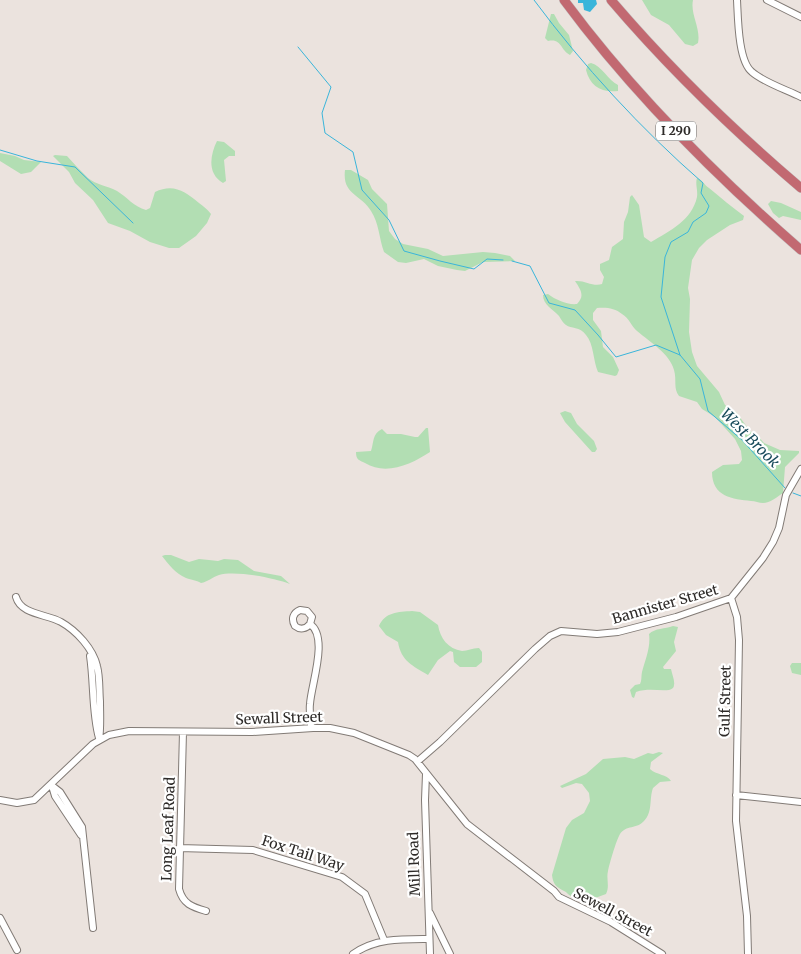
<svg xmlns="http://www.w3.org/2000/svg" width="801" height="954" font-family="Merriweather,serif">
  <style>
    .green { fill: #b2deb3 }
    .water { fill: #3ab5da }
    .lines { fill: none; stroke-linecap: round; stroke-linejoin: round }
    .stream { stroke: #3ab5da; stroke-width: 1 }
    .minor-casing { stroke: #827b76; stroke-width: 8 }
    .highway-casing { stroke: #c4c4c3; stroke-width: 10 }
    .minor { stroke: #fff; stroke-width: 6 }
    .highway { stroke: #c26971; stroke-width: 9 }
    .labels { text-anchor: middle; stroke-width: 4.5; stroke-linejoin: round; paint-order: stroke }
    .shield { fill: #fff; stroke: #6d6b69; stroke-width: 1 }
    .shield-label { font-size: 12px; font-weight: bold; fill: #2e2b29 }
    .street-label { font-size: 14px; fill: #2e2b29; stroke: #fff }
    .water-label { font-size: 15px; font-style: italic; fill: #184b5b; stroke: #fff }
  </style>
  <rect width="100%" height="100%" fill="#ebe3de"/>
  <path class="green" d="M642,0H693C690,14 701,28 698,43L693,46L685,44L669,25L651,15Z
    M551,14H554L559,23L569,35L573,51L570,55C560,50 562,38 548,41L545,38Z
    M591,63C602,66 608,80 618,85V91C601,93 590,86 586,70L588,64Z
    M217,141L224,142L235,151V156H229L224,160L226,181L223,183C207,174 210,155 217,141Z
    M0,153L15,156L24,160L41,162L31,172L21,174L0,161Z
    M55,155L67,156C74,164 81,171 88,178C96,185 108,186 117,191C127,197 134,207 146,210L150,208L155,192C173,183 185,191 199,203C203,206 207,209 211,214L207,223L196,236L179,248H169L150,242L130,231L108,223L93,200L75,183L69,172L53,156Z
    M345,170H351L368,180L372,189L387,204L389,231L395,239L403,244L428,249L443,256L483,252L495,253L510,256L515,261L483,262L465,271L457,270L438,266L424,259L406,263L398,262L384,252C379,238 379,223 371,211C361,194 342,195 345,170Z
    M697,178C703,180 704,185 709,188C721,198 732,207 744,216L743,220L730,225L707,240L699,248L692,260L688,288L690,299L689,332L692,352L697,366L719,392L725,405L736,412L750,431L757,435L764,443L780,450L799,451V453L785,467L783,493C777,497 770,503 763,503C759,503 755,501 751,501C733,499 712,497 712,472L723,465L739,464L742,460L741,451L735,439L715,417L702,409L697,402L679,396C673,388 677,380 674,370C670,354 650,342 637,331C632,327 629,318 622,314C615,308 606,307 597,308L593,313V320L601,331L603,347L613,357L619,370L617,375L615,376L598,372C593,361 594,344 586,335C580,326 571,329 566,325C563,323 561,319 559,316C553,309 543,305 543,295L548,294C556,300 567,305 577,304C585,296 581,290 575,281C585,280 593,287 602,284L604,277L600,270V264L609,260L612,247L623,239L624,222L628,212L630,197L632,195L639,205L644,237L651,242C670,231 692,220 697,197C698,190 695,184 697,178Z
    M771,201L781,203L801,212V220L783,216L779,218L773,213L768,204Z
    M565,411L571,413L577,424L594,441L597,449L595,452H592L565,422L560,413Z
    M426,428H428L430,452C412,464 386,476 365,463C359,460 356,460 356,452L371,451C374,442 372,434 382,429L387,434H401L415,437H418Z
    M165,555H171L189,562L199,559L209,560L218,561L224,559L238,560L254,571L281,576L290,584C274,578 235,570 219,575C212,577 208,582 201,583C196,580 192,580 186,578C175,573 169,565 162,556Z
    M412,611L420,612L438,625C440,638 448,649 462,651C468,651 472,648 479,648L482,652V662L476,667H460L454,662L453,652L450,651L438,660L428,675C413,666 401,661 398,642L386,635L379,626C385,612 398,612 412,611Z
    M673,626L678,627L674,642L676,651L663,667L664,669H671C672,674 675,681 674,685C674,688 672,689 669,690C658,691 648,688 636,692L634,698L632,697L630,690L635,685L640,684C642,680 641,677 642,672C645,660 651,647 649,634C655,628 665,629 673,626Z
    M792,663H801V675L792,673L790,666Z
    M659,752L663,753L651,762L650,769C656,775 667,774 671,781L660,782L653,788C649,799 653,812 644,821C637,829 626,825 620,834C616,841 610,862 608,871C606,879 610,886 606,894L587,901C581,897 577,899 571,896C568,895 567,892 564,891C556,887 553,884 552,875L566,828L572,820L584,813L590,801L589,793L582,784L576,783L562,788L560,786L586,774L603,759L625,757L634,759L648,753L653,754Z"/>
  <path class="water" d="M578,0H596L597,4L590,12L584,10L583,3H578Z"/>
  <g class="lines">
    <path class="stream" d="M534,0C583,66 641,129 703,183L701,193L709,206L706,213L693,222L688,232L671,242L665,257L661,297L680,355
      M298,47L331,87L322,113L325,133L353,152L362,190L389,220L404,251L440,261L474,269L487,259L503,260
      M0,150L37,161L75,167L133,223
      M512,261L530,266L549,303L575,310L598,335L616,357L656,345L680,355L700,379L708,411L742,440L785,488
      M793,493L801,496"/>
    <defs>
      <path id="minor" d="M737,0C738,17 738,61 752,72C763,82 787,90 801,97
        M767,0L801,17
        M16,597C21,615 47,614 61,622C77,631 93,649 97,666C100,677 99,690 100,701C100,714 101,727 99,740
        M310,624L312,617L307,611L300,610C293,613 291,619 295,626C300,630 306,629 310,624C329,637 311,685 310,704C309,712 311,720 311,728
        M90,656C94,682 92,714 99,738
        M183,732L179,889C183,904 192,907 206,911
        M418,761L440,742L535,649L550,636L561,631L597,634L618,632L676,617L731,598
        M426,774L425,800L430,954
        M51,785L60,792L82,827L93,928
        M52,786L55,796L81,835
        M736,795L801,802
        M0,800L17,803L34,800L93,744L109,735L129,731L252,732L313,728H330L354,733L409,755L415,759L467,824L554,891L559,897L611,922L662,954
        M179,848L253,850L342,877L365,894L384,940
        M430,913L450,954
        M0,918L17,950
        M353,954C376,938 402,939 429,939
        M748,954L747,916L736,821L739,640L737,617L731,598L763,558L773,542L779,528L786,495L801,469"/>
      <path id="highway" d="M564,0C632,92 715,175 801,250
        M611,0C669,68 733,130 801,188"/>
    </defs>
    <use href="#minor" class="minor-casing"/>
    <use href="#highway" class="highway-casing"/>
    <use href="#minor" class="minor"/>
    <use href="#highway" class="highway"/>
  </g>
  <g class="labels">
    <rect class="shield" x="656" y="121.5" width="40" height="19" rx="4"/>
    <g class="shield-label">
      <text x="676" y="135">I 290</text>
    </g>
    <g class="street-label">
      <text transform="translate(665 604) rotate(-16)" y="5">Bannister Street</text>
      <text transform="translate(725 701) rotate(-89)" y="5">Gulf Street</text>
      <text transform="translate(279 718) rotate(-2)" y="5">Sewall Street</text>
      <text transform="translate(168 829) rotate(-88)" y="5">Long Leaf Road</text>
      <text transform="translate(303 853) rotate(18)" y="5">Fox Tail Way</text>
      <text transform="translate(414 864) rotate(-92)" y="5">Mill Road</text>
      <text transform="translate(613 912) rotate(28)" y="5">Sewell Street</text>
    </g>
    <g class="water-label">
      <text transform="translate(750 438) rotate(45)" y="5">West Brook</text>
    </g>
  </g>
</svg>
